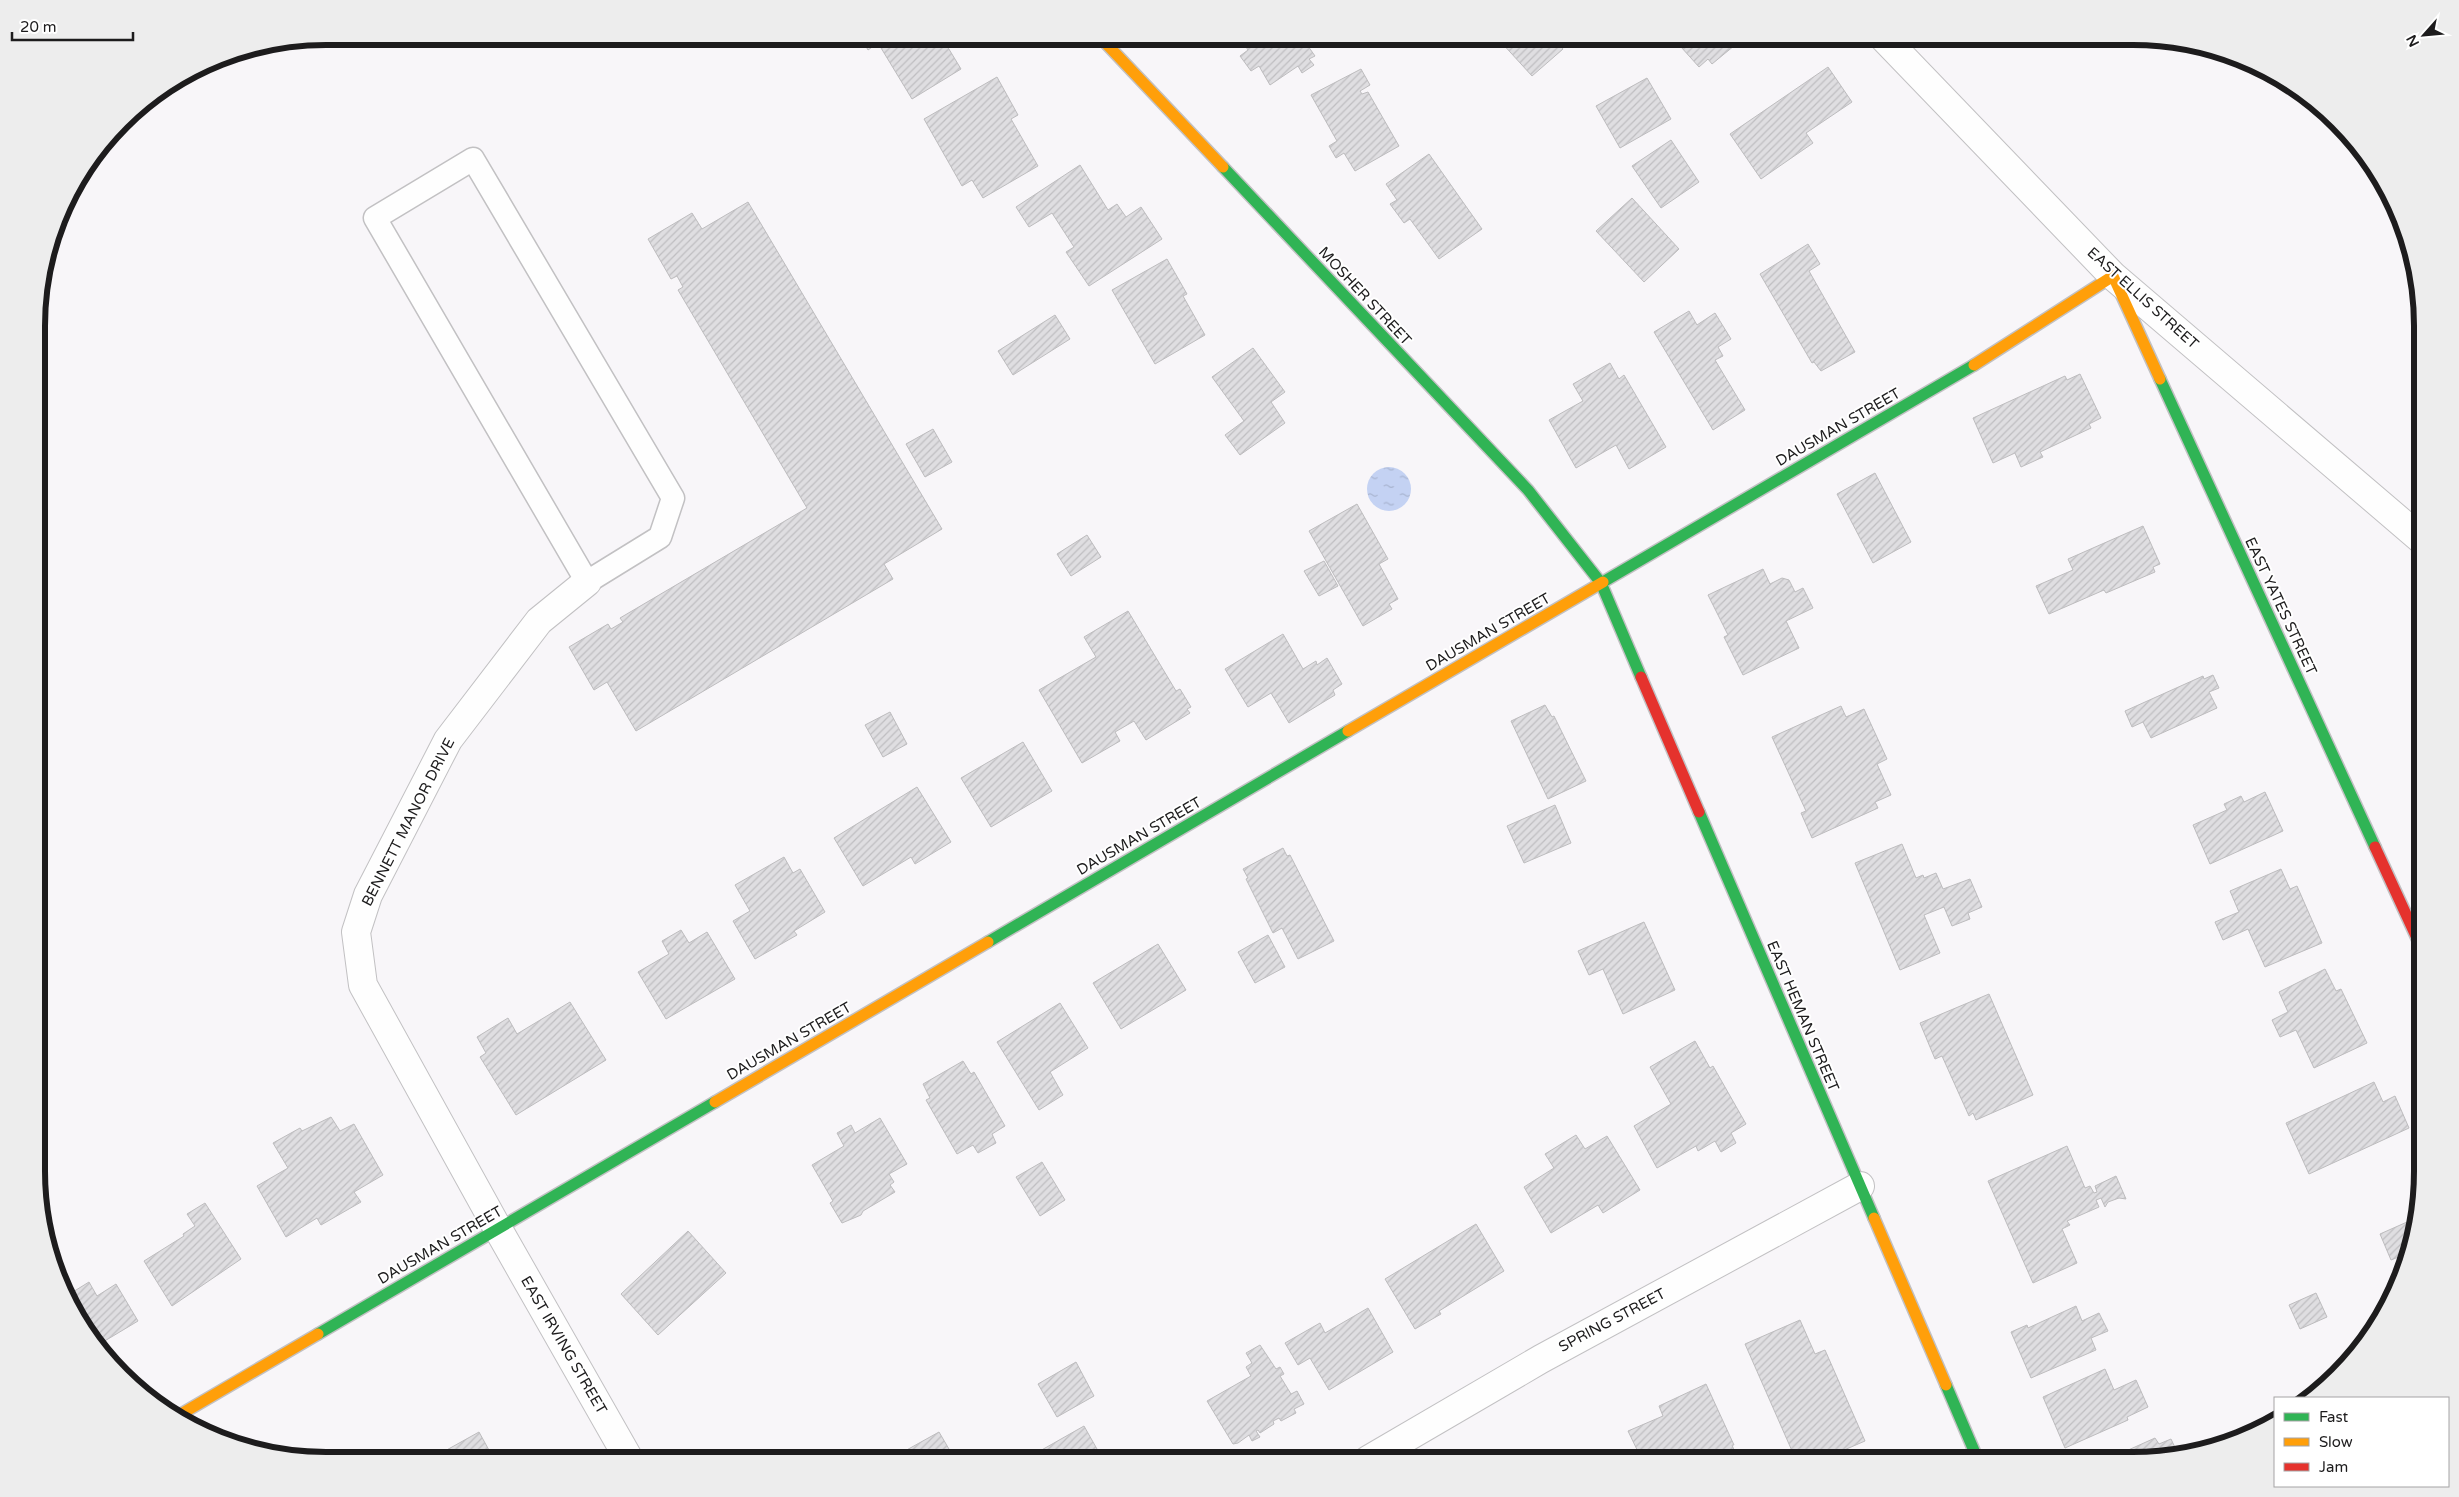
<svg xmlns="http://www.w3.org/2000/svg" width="2459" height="1497" font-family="'Varela Round',sans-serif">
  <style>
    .water { fill: url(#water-ripples) }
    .building { fill: url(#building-hatch); stroke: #bdbcbe }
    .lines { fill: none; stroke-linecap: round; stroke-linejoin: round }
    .lane-casing { stroke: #c2c1c3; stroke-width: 25 }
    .street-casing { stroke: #c2c1c3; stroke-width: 30 }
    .fast-casing { stroke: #c2c1c3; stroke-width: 14 }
    .slow-casing { stroke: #c2c1c3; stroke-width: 14 }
    .jam-casing { stroke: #c2c1c3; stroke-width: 14 }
    .lane { stroke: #fefefe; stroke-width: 22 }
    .street { stroke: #fefefe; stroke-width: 28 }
    .fast { stroke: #30b455; stroke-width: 11 }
    .slow { stroke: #ff9f0a; stroke-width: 11 }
    .jam { stroke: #e5322d; stroke-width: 11 }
    .labels { text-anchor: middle; stroke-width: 4; stroke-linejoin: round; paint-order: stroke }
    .street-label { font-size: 15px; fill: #1d1c1d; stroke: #fff }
    .rim { fill: none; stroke: #1d1c1d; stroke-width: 6 }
  </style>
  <defs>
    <pattern id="water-ripples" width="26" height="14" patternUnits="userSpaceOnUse" patternTransform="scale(1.25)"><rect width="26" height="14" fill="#c4d2f3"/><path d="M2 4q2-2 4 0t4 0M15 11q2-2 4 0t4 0" fill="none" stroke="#a8b4d0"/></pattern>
    <pattern id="building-hatch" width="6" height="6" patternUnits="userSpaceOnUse" patternTransform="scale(1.25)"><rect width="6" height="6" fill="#dfdee1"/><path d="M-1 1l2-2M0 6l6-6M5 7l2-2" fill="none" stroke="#bfbec1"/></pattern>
  </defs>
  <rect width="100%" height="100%" fill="#f8f6f9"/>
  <path class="water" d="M1367 489a22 22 0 1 1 44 0a22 22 0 1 1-44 0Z"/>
  <path class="building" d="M785,36H802L789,44Z
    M860,36H941L961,69L912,99L878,43L868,50Z
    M1239,36H1301L1315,56L1309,59L1314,65L1302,73L1298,66L1270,85L1259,66L1251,71L1240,56L1248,50Z
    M1505,36H1552L1563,49L1532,76L1500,41Z
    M1693,36H1746L1712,64L1708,59L1699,67L1681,47Z
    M1828,67L1852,102L1806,133L1813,143L1761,179L1730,134Z
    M1361,69L1370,85L1360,91L1362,94L1368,92L1399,146L1355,171L1344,153L1336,158L1329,146L1337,141L1311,95Z
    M997,77L1018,115L1011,119L1038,166L983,198L972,180L962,186L924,119Z
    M1647,78L1671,119L1620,148L1596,106Z
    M1671,140L1699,182L1661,208L1632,166Z
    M1429,154L1482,229L1439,259L1410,219L1404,223L1390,204L1397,200L1386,184Z
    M1080,165L1108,210L1117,204L1126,217L1141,207L1162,239L1089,286L1066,252L1074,247L1052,213L1029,227L1016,207Z
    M1632,198L1679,249L1644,282L1596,231Z
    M748,202L942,529L884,564L893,579L636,731L607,682L594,690L569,647L608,624L611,629L623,622L620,618L807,508L678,290L683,287L677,276L671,279L648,239L692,213L702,229Z
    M1808,244L1820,264L1809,271L1855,352L1821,371L1814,362L1812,363L1760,274Z
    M1167,259L1187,294L1183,296L1205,335L1155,364L1112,290Z
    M1689,311L1697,325L1715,313L1731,339L1718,347L1723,356L1715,360L1745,410L1713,430L1654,332Z
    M1055,315L1070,339L1013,375L998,351Z
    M1253,348L1285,392L1271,402L1285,423L1240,455L1225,435L1244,421L1212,377Z
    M1610,363L1619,379L1624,375L1666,447L1629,469L1616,445L1576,468L1549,420L1583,401L1573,384Z
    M2080,374L2101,418L2089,424L2091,428L2040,452L2043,457L2021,467L2015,453L1993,463L1973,418L2065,376L2067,380Z
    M933,429L952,462L925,477L906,444Z
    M1875,473L1911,542L1873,563L1837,494Z
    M1357,504L1388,559L1379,564L1398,599L1389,604L1392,609L1363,626L1309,531Z
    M2143,526L2160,564L2153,567L2155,572L2106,593L2104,590L2049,614L2036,586L2073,570L2068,559Z
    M1087,535L1101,557L1071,576L1057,554Z
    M1324,561L1338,586L1319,596L1304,571Z
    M1763,569L1770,584L1782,578L1789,580L1795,592L1803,588L1813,608L1786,621L1799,648L1743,675L1724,637L1728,635L1708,595Z
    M1128,611L1176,691L1180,689L1191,707L1187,709L1190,713L1146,740L1134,721L1115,732L1120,741L1082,763L1039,690L1096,657L1084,637Z
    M1283,634L1303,669L1316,661L1317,665L1327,658L1342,684L1333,690L1335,695L1289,723L1271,693L1248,707L1225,669Z
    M2213,675L2219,688L2209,692L2217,708L2151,738L2143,722L2132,727L2125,711L2203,676L2204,679Z
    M1545,705L1552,717L1554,716L1586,781L1548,799L1511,721Z
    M1841,706L1846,717L1864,709L1887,759L1877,764L1891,795L1875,802L1878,808L1812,838L1801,813L1806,811L1772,737Z
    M890,712L907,744L883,757L865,725Z
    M1023,742L1052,791L991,827L961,778Z
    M917,787L951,842L915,864L911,857L863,886L834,838Z
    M2265,792L2283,831L2210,864L2193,825L2227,810L2224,804L2241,796L2244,802Z
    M1555,805L1571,843L1524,863L1507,826Z
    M1902,844L1916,878L1923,875L1924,878L1936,873L1943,889L1970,879L1982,907L1968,913L1970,919L1952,926L1944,907L1924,915L1940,953L1900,970L1855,863Z
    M1283,848L1287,856L1290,855L1334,941L1298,959L1282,928L1273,933L1246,879L1248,878L1243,869Z
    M784,857L793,873L800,869L825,912L794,931L797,935L755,959L733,921L750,911L735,885Z
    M2281,869L2290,889L2297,886L2322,943L2265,967L2248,929L2223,940L2215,922L2239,912L2230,891Z
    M1644,922L1675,990L1623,1014L1603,969L1589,975L1578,951Z
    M681,930L689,943L707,932L735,979L666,1019L638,972L669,954L662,941Z
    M1268,935L1285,967L1255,983L1238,952Z
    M1158,944L1186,990L1121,1029L1093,983Z
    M2325,969L2336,991L2341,989L2367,1043L2314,1068L2296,1030L2280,1037L2272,1020L2288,1012L2279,992Z
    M1989,994L2033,1095L1976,1120L1973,1113L1969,1116L1942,1056L1935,1059L1920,1023Z
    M570,1002L606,1060L516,1115L480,1057L486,1053L477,1037L508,1018L517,1034Z
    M1060,1003L1088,1048L1050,1072L1063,1095L1039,1110L997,1042Z
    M1695,1041L1710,1068L1713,1066L1746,1124L1731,1133L1736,1143L1721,1152L1715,1141L1698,1151L1696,1146L1657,1168L1634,1126L1671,1104L1650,1067Z
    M963,1061L971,1074L974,1072L1005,1126L992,1134L996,1143L978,1153L973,1145L957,1154L926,1100L930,1098L923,1084Z
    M2374,1082L2383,1102L2395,1096L2409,1128L2309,1174L2286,1123Z
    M331,1117L340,1131L354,1124L383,1175L354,1192L361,1202L321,1225L317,1218L286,1237L257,1186L288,1168L273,1143L300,1128L302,1131Z
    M880,1118L907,1164L889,1174L894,1182L890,1185L895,1192L863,1211L861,1215L842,1223L830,1203L833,1201L812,1165L844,1146L837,1133L851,1125L855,1133Z
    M1576,1135L1585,1149L1607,1136L1640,1190L1603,1213L1598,1205L1551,1233L1524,1187L1554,1168L1545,1154Z
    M2067,1146L2085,1188L2090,1186L2094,1193L2097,1192L2095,1186L2116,1176L2126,1199L2119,1198L2108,1202L2105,1207L2101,1198L2096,1200L2099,1207L2067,1221L2070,1225L2062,1229L2077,1263L2033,1283L1988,1181Z
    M1042,1162L1065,1200L1040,1216L1016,1177Z
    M205,1203L241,1259L172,1306L144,1261L184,1236L183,1234L195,1226L187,1214Z
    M2416,1218L2408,1259L2406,1254L2391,1260L2380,1234Z
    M1476,1224L1504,1271L1439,1311L1441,1314L1415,1329L1385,1279Z
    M688,1231L726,1273L658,1335L621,1294Z
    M89,1282L97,1296L116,1284L138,1321L98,1345L75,1316L68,1295Z
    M2316,1293L2327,1317L2300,1329L2289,1305Z
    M2076,1306L2082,1321L2099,1313L2108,1331L2091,1338L2096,1350L2031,1378L2011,1332L2027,1325L2028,1328Z
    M1368,1308L1393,1352L1329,1390L1310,1358L1298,1365L1285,1343L1320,1323L1325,1333Z
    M1800,1320L1815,1354L1825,1350L1865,1441L1821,1460H1796L1745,1344Z
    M1260,1345L1276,1369L1280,1367L1284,1374L1280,1376L1291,1394L1297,1391L1304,1404L1294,1409L1296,1413L1281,1421L1279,1418L1273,1421L1274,1424L1260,1433L1258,1430L1256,1431L1260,1437L1252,1441L1249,1435L1238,1443L1233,1444L1207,1401L1251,1376L1246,1367L1252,1363L1246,1353Z
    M1076,1362L1094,1396L1057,1417L1038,1384Z
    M2105,1369L2114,1390L2136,1380L2148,1407L2127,1417L2128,1420L2065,1448L2043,1397Z
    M1706,1384L1734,1445H1732L1738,1460H1642L1628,1431L1663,1416L1659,1406Z
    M1084,1426L1097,1449L1088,1454L1092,1460L1034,1461L1031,1456Z
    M479,1432L495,1461H436L434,1457Z
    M939,1432L956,1461H908L903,1452Z
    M2155,1438L2159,1444L2171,1439L2179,1456L2151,1460H2106Z"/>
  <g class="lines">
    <defs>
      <path id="lane" d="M473,159L673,498L660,537L587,582L375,218Z"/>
      <path id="street" d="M1882,36L2113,276L2422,540
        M587,582L539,621L448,740L368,895L356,932L363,985L498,1229L630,1461
        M1368,1460L1541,1359L1860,1186"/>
      <path id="fast" d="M1223,167L1528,490L1601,583L1641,677
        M2160,379L2375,847
        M1603,582L1974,365
        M1699,812L1874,1218
        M988,942L1348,731
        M318,1334L715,1102
        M1946,1385L1978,1460"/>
      <path id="slow" d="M1099,36L1223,167
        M1974,365L2113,276L2160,379
        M1348,731L1603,582
        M715,1102L988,942
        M1874,1218L1946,1385
        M176,1417L318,1334"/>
      <path id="jam" d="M1641,677L1699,812
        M2375,847L2422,949"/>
    </defs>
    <use href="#lane" class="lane-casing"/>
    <use href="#street" class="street-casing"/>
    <use href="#fast" class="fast-casing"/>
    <use href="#slow" class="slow-casing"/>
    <use href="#jam" class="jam-casing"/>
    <use href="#lane" class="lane"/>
    <use href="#street" class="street"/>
    <use href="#fast" class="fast"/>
    <use href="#slow" class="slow"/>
    <use href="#jam" class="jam"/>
  </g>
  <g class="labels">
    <g class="street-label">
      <text transform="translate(1365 296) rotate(47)" y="5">MOSHER STREET</text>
      <text transform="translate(2143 298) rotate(42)" y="5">EAST ELLIS STREET</text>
      <text transform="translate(1838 427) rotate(-30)" y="5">DAUSMAN STREET</text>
      <text transform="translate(2281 606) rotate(65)" y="5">EAST YATES STREET</text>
      <text transform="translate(1488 632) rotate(-30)" y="5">DAUSMAN STREET</text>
      <text transform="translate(408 822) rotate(-63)" y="5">BENNETT MANOR DRIVE</text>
      <text transform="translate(1139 836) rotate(-30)" y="5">DAUSMAN STREET</text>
      <text transform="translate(1803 1016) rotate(67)" y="5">EAST HEMAN STREET</text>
      <text transform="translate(789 1041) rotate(-30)" y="5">DAUSMAN STREET</text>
      <text transform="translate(440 1245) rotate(-30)" y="5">DAUSMAN STREET</text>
      <text transform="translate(1612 1320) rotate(-28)" y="5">SPRING STREET</text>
      <text transform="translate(564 1345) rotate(60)" y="5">EAST IRVING STREET</text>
    </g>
  </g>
  <path d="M0 0H2459V1497H0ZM326 45H2133A281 281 0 0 1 2414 326V1171A281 281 0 0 1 2133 1452H326A281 281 0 0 1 45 1171V326A281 281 0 0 1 326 45Z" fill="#ededed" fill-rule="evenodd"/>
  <path class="rim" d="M326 45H2133A281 281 0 0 1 2414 326V1171A281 281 0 0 1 2133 1452H326A281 281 0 0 1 45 1171V326A281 281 0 0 1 326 45Z"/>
  <rect x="2274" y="1397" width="175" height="90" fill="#ffffff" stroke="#a5a4a5"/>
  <rect x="2284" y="1413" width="25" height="8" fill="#30b455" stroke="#a5a4a5"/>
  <text x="2319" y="1422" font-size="15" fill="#1d1c1d">Fast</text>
  <rect x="2284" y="1438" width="25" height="8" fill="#ff9f0a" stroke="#a5a4a5"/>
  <text x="2319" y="1447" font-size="15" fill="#1d1c1d">Slow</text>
  <rect x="2284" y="1463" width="25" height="8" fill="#e5322d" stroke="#a5a4a5"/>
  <text x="2319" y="1472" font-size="15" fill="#1d1c1d">Jam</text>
  <g transform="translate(2424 35) rotate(243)" stroke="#ffffff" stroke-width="4" paint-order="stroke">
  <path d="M0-4L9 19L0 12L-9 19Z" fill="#1d1c1d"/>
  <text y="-8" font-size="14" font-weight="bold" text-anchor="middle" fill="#1d1c1d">N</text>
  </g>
  <path d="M12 32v8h121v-8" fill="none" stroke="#1d1c1d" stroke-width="2.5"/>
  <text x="20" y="32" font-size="15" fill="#1d1c1d" stroke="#ffffff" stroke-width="4" paint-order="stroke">20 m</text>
</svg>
